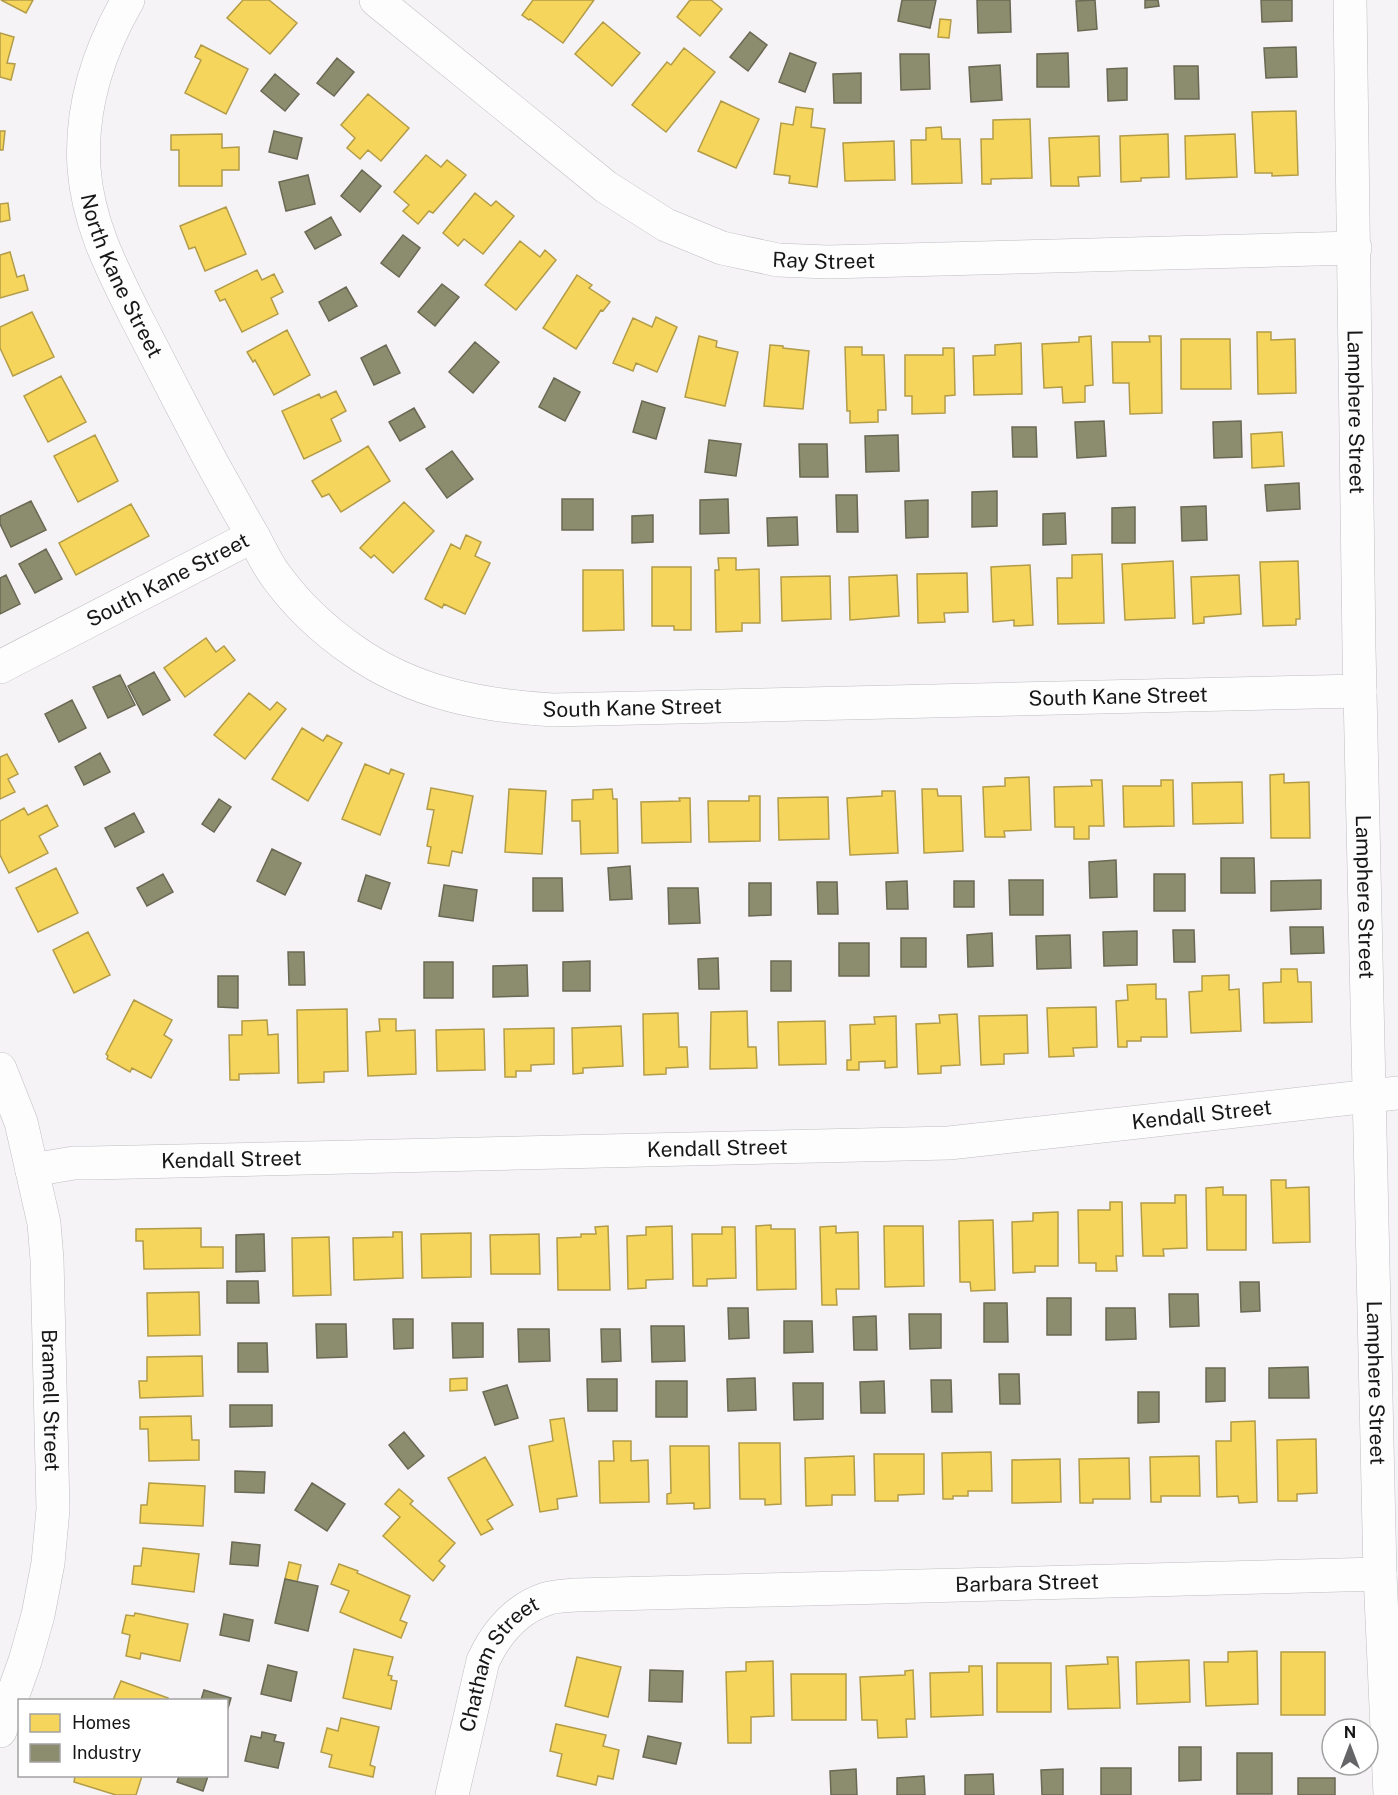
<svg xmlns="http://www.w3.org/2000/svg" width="1398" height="1795" font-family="'Public Sans',sans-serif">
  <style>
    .homes { fill: #f6d55c; stroke: #b39c48; stroke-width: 1.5 }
    .industry { fill: #8c8c6e; stroke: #696954; stroke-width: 1.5 }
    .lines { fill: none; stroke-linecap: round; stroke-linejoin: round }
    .street-casing { stroke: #bfbdc0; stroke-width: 34 }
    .street { stroke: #fefdfe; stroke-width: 33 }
    .labels { text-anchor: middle; stroke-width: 6; stroke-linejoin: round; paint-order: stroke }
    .street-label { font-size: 21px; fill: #181718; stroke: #fff }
  </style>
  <rect width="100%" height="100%" fill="#f5f3f6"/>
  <path class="homes" d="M1,0H33L26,13Z
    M243,0H269L297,23L270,54L227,18Z
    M533,0H594L563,43L530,19L529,20L522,15Z
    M690,0H711L722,9L700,36L677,17Z
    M940,19L951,20L949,38L938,37Z
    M603,22L640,53L612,86L575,54Z
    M0,33L14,37L7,63L15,64L11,80L0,77Z
    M201,45L248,69L226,114L185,93L201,60L195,57Z
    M684,48L715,72L666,132L632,105L667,62L671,65Z
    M368,94L409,128L381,161L368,150L360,159L347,148L355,138L341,125Z
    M721,101L759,119L736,168L698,151Z
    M796,107L813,109L811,127L825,129L817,187L789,183L790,176L774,174L781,123L793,125Z
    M1296,111L1298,175L1272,176V173H1255L1252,112Z
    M1030,119L1032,178L991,179V184H982L981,139H993V120Z
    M941,127L942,139H960L962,183L912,184L911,140H926V128Z
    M0,131H5L3,150H0Z
    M222,134V148L239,147V170H222V186H179V150H171V135Z
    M1168,134L1169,177L1141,178V181L1121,182L1120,136Z
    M1235,134L1237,177L1186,179L1185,136Z
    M1099,136L1100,176L1078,177L1079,186H1051L1049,138Z
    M894,141L895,180L845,181L843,143Z
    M426,155L441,167L447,160L466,175L433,213L429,211L418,224L403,211L409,205L394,192Z
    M475,193L491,206L496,201L514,216L483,254L464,239L458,246L443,233Z
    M8,203L10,220L0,222V204Z
    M226,207L246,254L205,271L195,247L189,249L180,226Z
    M520,241L540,257L545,250L556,260L516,310L485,285Z
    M10,252L17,277L24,275L28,290L0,298V255Z
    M257,270L262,280L274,274L283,292L271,298L278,314L242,332L225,299L220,301L215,291Z
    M577,275L592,285L589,288L610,302L603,311L601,310L576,349L543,328Z
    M32,312L54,357L13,376L0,348V327Z
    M656,317L677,327L657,372L636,363L633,371L613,363L633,318L652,327Z
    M287,330L310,375L274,395L255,360L253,362L247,352Z
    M1257,332H1271V340L1295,339L1296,393L1258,394Z
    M699,336L717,341L716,347L738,352L725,406L685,397Z
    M1091,336L1093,385L1085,386V402L1063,403L1062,387L1044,388L1042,344L1079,342V337Z
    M1149,336H1161L1162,413L1130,414L1129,383H1113L1112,342H1150Z
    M1181,339H1230L1231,389H1181Z
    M1021,343L1022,394L974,395L973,356L995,355V345Z
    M770,345L783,346V348L809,351L803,409L764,406Z
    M845,347H862V355H884L886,410H878V422L850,423V411H847Z
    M943,348H954L955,395L945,396V413L912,414V396H905V355H943Z
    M61,376L86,422L48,442L24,396Z
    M336,391L346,411L331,419L341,441L304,459L282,411L319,394L321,398Z
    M1282,432L1284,466L1252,468L1251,434Z
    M95,435L118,481L78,502L54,456Z
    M368,446L390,481L341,512L329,494L322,497L312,481Z
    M404,502L434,531L393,573L374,555L371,558L360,548Z
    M131,504L149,536L76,575L59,543Z
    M466,535L481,542L475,556L490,563L465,614L444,604L442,608L425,599L451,544L460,549Z
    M1102,554L1104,623L1058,624L1057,578H1072V555Z
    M718,558H736V570L759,569L760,623H742V631L716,632L715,570H719Z
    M1173,561L1175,618L1125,620L1122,564Z
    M1298,561L1300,619H1296V625L1263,626L1260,562Z
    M1030,565L1033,625L1014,626V620L993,622L991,567Z
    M652,567H691V630H674V626H652Z
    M583,570H623L624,630L583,631Z
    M967,573L968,612L944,613L945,622L918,623L917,574Z
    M897,575L899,616L850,620L849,577Z
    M1239,575L1241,614L1204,617V623L1193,624L1191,577Z
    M830,576L831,619L782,621L781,577Z
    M206,638L216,652L224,646L235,660L185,697L164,668Z
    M249,693L270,710L277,702L286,709L245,759L214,735Z
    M302,728L323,741L327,735L342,743L308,801L272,779Z
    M7,754L18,774L8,779L15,792L0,799V757Z
    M365,764L389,774L391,769L404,774L380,835L342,819Z
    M1284,774V783L1309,782L1310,838H1271L1270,775Z
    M1029,777L1031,830L1004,831L1005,837H985L983,787L1005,786V778Z
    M1091,780H1102L1104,826H1089V839H1074V827H1055L1054,787L1092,786Z
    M1161,780H1173L1174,826L1124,827L1123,786H1161Z
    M1242,782L1243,823L1193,824L1192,783Z
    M431,788L473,796L462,853L452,851L449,866L428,863L431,847L427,846L434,810L427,809Z
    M509,789L546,791L542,854L505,852Z
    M612,789L613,799H617L618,853L581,854L580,821H572V800L593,799V790Z
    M922,789H937L938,796H961L963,851L924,853Z
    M882,791H895L898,853L850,855L847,798L882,796Z
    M749,796H760V841L709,842L708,801H749Z
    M828,797L829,839L779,840L778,798Z
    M679,798H690L691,842L642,843L641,802L680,801Z
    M47,805L58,826L39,836L48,853L9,873L0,855V821L24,808L28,815Z
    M56,868L78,913L38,932L16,888Z
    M88,932L110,975L74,993L53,950Z
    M1281,969H1297L1298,982H1311L1312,1022L1264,1023L1263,983L1281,982Z
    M1229,975V990L1239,989L1241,1031L1191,1033L1189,992L1202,991V976Z
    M1156,984V999H1166L1167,1037H1141V1041H1127V1047H1118L1116,1001L1128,1000L1127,985Z
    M134,1000L172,1020L164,1035L172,1040L151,1078L132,1068L130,1072L107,1059L108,1056L106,1054Z
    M1096,1007L1097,1047L1073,1048L1074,1056L1049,1057L1047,1008Z
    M347,1009L348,1071L324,1072V1082L298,1083L297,1010Z
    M747,1011L748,1047H756L757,1068L710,1069L711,1012Z
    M678,1013L679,1047H687L688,1067L666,1068V1074L644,1075L643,1014Z
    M957,1014L960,1065L941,1066V1073L918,1074L916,1024L940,1023L939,1015Z
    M1027,1015L1028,1053L1004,1054V1064L981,1065L979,1016Z
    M896,1016L897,1067L885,1068V1061L859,1062V1070H847V1060H851L850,1025L875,1024L874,1017Z
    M379,1019H396V1031L415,1030L416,1074L368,1076L366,1032L380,1031Z
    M267,1020L268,1035L278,1034L279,1073L239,1074V1080H230L229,1035H242V1021Z
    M825,1021L826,1064L779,1065L778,1022Z
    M621,1026L623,1066L583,1068V1073L573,1074L572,1028Z
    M554,1028V1064L531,1065V1071H516V1077H505L504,1029Z
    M484,1029L485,1070L437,1071L436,1030Z
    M1271,1180H1286V1188L1309,1187L1310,1242L1273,1243Z
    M1223,1187V1195H1246V1250H1207L1206,1188Z
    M1175,1195H1186L1187,1248L1163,1249L1164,1256H1143L1141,1203H1175Z
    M1110,1202H1122L1123,1256H1116L1117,1271H1096V1263H1079L1078,1210H1110Z
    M1058,1212V1266H1035V1272L1013,1273L1012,1222L1033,1221V1213Z
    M993,1220L995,1290L971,1291L970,1282H960L959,1221Z
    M771,1225V1229H795L796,1289L757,1290L756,1226Z
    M608,1226L610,1290H558L557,1238L581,1237V1234H596L595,1227Z
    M672,1226L673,1279L646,1280V1288L628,1289L627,1236L646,1235V1227Z
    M836,1226V1233L858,1232L859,1289H836L837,1305H822L820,1227Z
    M884,1226H923L924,1286L885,1287Z
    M722,1227H735L736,1278L707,1279V1286H693L692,1234H722Z
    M201,1228V1247H223V1268L144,1269L143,1241H136V1229Z
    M393,1232H402L403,1278L354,1280L353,1238L393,1237Z
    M471,1233V1277L422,1278L421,1234Z
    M539,1234L540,1274H491L490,1235Z
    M329,1237L331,1295L293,1296L292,1238Z
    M199,1292L200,1335L148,1336L147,1293Z
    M202,1356L203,1396L140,1398L139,1381H147V1357Z
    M467,1378V1390L450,1391V1379Z
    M191,1416L192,1440H199V1460L149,1461L148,1429H140V1417Z
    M564,1418L577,1496L557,1499L558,1509L540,1512L529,1446L553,1441L550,1420Z
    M1255,1421L1257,1502L1239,1503L1238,1496L1217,1497L1216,1441H1231V1422Z
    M1316,1439L1317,1493L1297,1494V1501H1278L1277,1440Z
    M613,1441H631V1461L648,1460L649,1502L600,1503L599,1461H614Z
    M739,1443H780L781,1504L765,1505V1499H740Z
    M670,1446H709L710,1508L694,1509V1503L667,1504V1494L671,1493Z
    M991,1452L992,1491H968V1496H953V1499H943L942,1453Z
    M874,1454H924V1494L898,1495V1501H875Z
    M854,1456L855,1495H832V1505L806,1506L805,1458Z
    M1199,1456L1200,1496H1161V1502H1151L1150,1457Z
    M485,1457L513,1505L487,1520L493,1529L481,1535L448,1478Z
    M1129,1458L1130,1499H1093V1503H1080L1079,1459Z
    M1060,1459L1061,1502L1012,1503V1460Z
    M149,1483L205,1486L203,1526L140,1523L141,1505H147Z
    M399,1489L413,1501L410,1504L455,1543L439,1561L445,1566L433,1581L383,1536L400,1517L385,1504Z
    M143,1548L199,1554L194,1592L132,1584L134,1566H141Z
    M289,1562L301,1565L297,1582L285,1579Z
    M339,1564L358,1571L357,1573L410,1596L400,1620L407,1623L401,1638L340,1612L349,1591L331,1584Z
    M135,1613L188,1624L180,1661L141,1653L140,1659L126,1656L130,1635L122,1633L126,1615L134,1616Z
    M354,1649L393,1657L388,1675L392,1676L391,1680L397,1681L391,1709L343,1698Z
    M1257,1651L1258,1704L1206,1706L1204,1662H1228V1652Z
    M1281,1652H1325V1715H1281Z
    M577,1657L621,1667L608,1717L565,1706Z
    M1107,1657H1118L1120,1708L1068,1709L1066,1666L1108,1664Z
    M1189,1660L1190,1702L1137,1704L1136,1662Z
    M773,1661L774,1716L751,1717V1743H728L726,1672L746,1671V1662Z
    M997,1663H1051V1712H997Z
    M969,1666H982L983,1715L931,1717L930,1673L969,1672Z
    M913,1670L915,1719H906L907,1737L878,1738L877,1720H862L860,1677L905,1675V1671Z
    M791,1674H846V1720H792Z
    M121,1681L168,1698L167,1700H113Z
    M341,1718L379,1727L370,1765L375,1767L373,1777L329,1767L332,1755L321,1752L327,1728L338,1731Z
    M556,1724L606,1735L603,1746L619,1750L613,1779L598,1776L596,1785L557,1776L562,1754L550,1751Z
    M75,1776H142L136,1795H116L74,1782Z"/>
  <path class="industry" d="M902,0H936L930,28L898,21Z
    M977,0H1010L1011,32L978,33Z
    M1095,0L1097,29L1078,31L1076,1Z
    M1145,0H1158L1159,6L1145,8Z
    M1261,0H1292V21L1262,22Z
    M750,32L767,45L748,71L730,57Z
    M1296,47L1297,77L1266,78L1264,48Z
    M790,53L816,63L805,92L779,82Z
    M1068,53L1069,87H1037V54Z
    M900,54H929L930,89L901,90Z
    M337,58L354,72L334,96L317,83Z
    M1000,65L1002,100L971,102L969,67Z
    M1174,66H1198L1199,99H1175Z
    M1127,68V100L1108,101L1107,69Z
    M861,73V103H834L833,74Z
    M275,74L299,94L285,111L261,91Z
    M274,131L302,138L297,159L269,152Z
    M362,170L381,186L360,212L341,196Z
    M308,175L315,204L286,211L279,182Z
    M331,217L341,235L315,249L305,232Z
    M403,235L420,248L399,277L381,263Z
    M442,284L459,297L435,326L418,312Z
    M346,287L357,306L329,321L319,302Z
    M475,342L499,362L473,393L449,372Z
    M386,345L400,373L374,385L361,358Z
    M554,378L580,392L565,421L539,407Z
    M642,401L665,408L656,439L633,432Z
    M414,408L425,427L400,441L389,422Z
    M1104,421L1106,456L1077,458L1075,422Z
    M1241,421L1242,457L1214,458L1213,422Z
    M1012,427H1036L1037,457H1013Z
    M898,435L899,471L866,472L865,436Z
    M709,440L741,444L736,476L705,472Z
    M799,444H827L828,477H800Z
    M452,451L473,479L447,498L426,469Z
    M1299,483L1300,509L1267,511L1265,485Z
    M997,491V526L972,527V492Z
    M836,495H857L858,532H837Z
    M562,499H593V530H562Z
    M728,499L729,533L700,534V500Z
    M928,500V537L906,538L905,501Z
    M31,501L46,530L11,547L0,524V516Z
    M1206,506L1207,540L1182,541L1181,507Z
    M1135,507V543H1112V508Z
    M1065,513L1066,544L1043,545V514Z
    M653,515V542L632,543V516Z
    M797,517L798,545L768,546L767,518Z
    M46,549L62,579L35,593L19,564Z
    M6,575L20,604L0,614V578Z
    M154,672L170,700L143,715L128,686Z
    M120,675L135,705L108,718L93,687Z
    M72,700L86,728L59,742L45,714Z
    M100,753L110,772L84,785L75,767Z
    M219,799L231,807L214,832L202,824Z
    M134,813L144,832L115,847L105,828Z
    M272,849L301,863L285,895L257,881Z
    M1221,858H1254L1255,893H1221Z
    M1116,860L1117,897L1090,898L1089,862Z
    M630,866L632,899L610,900L608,868Z
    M163,874L173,892L147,906L137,888Z
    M1154,874H1185V911H1154Z
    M366,875L390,883L381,909L358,901Z
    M533,878H562L563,911H533Z
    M1009,880H1043V915H1010Z
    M1321,880V909L1271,911V881Z
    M907,881L908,909H887L886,882Z
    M954,881H974V907H954Z
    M817,882H837L838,914H818Z
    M749,883H771V915L749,916Z
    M444,885L477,890L473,921L439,916Z
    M668,888H698L700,923L669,924Z
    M1290,927H1323L1324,953L1291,954Z
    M1173,930H1194L1195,962H1174Z
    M1137,931V965L1104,966L1103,932Z
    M992,933L993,966L968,967L967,935Z
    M1070,935L1071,968L1037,969L1036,936Z
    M901,938H926V967H901Z
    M839,943H869V976H839Z
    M288,952H304L305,985H289Z
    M718,958L719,989H699L698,959Z
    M590,961V991H563V962Z
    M771,961H791V991H771Z
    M424,962H453V998H424Z
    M527,965L528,996L493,997V966Z
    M218,976H238V1008L218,1007Z
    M264,1234L265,1271L236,1272V1235Z
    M227,1281H258L259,1303H227Z
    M1240,1282H1259L1260,1311L1241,1312Z
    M1169,1294H1198L1199,1326L1170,1327Z
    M1047,1298H1071V1335H1047Z
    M984,1303H1007L1008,1342H984Z
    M728,1308H748L749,1338L729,1339Z
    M1106,1308H1135L1136,1339L1106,1340Z
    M909,1314H941V1348L910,1349Z
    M876,1316L877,1350H854L853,1317Z
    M393,1319H413V1348L394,1349Z
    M784,1321H812L813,1352L784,1353Z
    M452,1323H483V1357L453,1358Z
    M316,1324H346L347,1357L317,1358Z
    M651,1326H684L685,1361L652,1362Z
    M518,1329H549L550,1361L519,1362Z
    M601,1329H620L621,1361L602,1362Z
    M238,1343H267L268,1372H238Z
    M1308,1367L1309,1398H1269V1368Z
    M1206,1368H1225V1401L1206,1402Z
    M999,1374H1019L1020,1404H1000Z
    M755,1378L756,1410L728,1411L727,1379Z
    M587,1379H617V1411H588Z
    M931,1380H951L952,1412H932Z
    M656,1381H687V1417H656Z
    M884,1381L885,1413H861L860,1382Z
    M793,1383H823V1419L794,1420Z
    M507,1385L518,1418L495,1425L483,1392Z
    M1138,1392H1159V1422L1138,1423Z
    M230,1405H272V1426L230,1427Z
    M404,1432L424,1456L408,1469L389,1445Z
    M235,1471L265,1472L264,1493L235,1492Z
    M312,1483L345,1504L327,1531L295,1510Z
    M232,1542L260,1545L258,1566L230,1564Z
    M285,1579L318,1586L308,1631L275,1623Z
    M224,1614L253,1620L249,1641L220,1635Z
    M268,1665L297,1672L291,1701L261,1694Z
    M650,1670L683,1671L682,1702L649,1701Z
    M204,1690L231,1698L226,1715V1700H201Z
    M262,1732L276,1735L274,1741L284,1743L278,1768L245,1761L251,1736L261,1738Z
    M648,1736L681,1743L676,1764L643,1757Z
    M1179,1747H1201V1780L1179,1781Z
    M1237,1753H1272V1794H1237Z
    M1101,1768H1131V1795H1101Z
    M856,1769L857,1795H831L830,1771Z
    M1063,1769V1795H1042L1041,1770Z
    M993,1774L994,1795H965V1775Z
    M179,1776H208L203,1791L177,1782Z
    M924,1776L925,1795H897V1778Z
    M1298,1778H1335V1795H1298Z"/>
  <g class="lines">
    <defs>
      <g id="street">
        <path id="s1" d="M128,0C98,52 80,107 84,168C88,223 111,267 135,315C151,346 167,377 183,408C205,451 228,493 252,534C260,548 266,563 276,576C297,605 325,631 354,651C414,693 482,706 553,710L1360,691"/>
        <path id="s2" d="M376,0L606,187L666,225L722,248L778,260L828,262L1355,248"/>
        <path id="s3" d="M1350,0L1359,648L1380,1574L1390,1795"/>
        <path id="s4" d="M0,667L253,536"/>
        <path id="s5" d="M0,1069L21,1122L44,1223L47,1259L53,1509L48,1563L38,1615L25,1661L0,1731"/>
        <path id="s6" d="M32,1170L74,1163H91L949,1143L1398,1093"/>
        <path id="s7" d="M452,1795L483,1661C496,1633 516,1609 546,1599C555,1596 566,1596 575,1595L1380,1574"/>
      </g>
    </defs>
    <use href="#street" class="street-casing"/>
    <use href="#street" class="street"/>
  </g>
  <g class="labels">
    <g class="street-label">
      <text dy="7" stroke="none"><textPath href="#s2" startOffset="531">Ray Street</textPath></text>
      <text dy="7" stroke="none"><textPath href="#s1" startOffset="291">North Kane Street</textPath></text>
      <text dy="7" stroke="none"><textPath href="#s3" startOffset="412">Lamphere Street</textPath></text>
      <text dy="7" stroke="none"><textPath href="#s4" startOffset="189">South Kane Street</textPath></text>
      <text dy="7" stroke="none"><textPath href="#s1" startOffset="1514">South Kane Street</textPath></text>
      <text dy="7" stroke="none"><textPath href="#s1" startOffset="1028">South Kane Street</textPath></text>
      <text dy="7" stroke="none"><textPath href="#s3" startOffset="897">Lamphere Street</textPath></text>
      <text dy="7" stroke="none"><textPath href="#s6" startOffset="1172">Kendall Street</textPath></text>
      <text dy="7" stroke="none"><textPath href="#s6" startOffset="686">Kendall Street</textPath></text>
      <text dy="7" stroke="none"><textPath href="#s6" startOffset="200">Kendall Street</textPath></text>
      <text dy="7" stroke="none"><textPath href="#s3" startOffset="1383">Lamphere Street</textPath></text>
      <text dy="7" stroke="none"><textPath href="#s5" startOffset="338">Bramell Street</textPath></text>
      <text dy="7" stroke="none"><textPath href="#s7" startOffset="710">Barbara Street</textPath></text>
      <text dy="7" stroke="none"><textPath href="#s7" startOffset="142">Chatham Street</textPath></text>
    </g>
  </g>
  <rect x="18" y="1699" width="210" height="78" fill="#ffffff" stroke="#a3a2a3" stroke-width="1.5"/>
  <rect x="30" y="1714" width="30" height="18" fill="#f6d55c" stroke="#a3a2a3" stroke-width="1.5"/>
  <text x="72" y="1729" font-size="18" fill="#181718">Homes</text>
  <rect x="30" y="1744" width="30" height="18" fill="#8c8c6e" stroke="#a3a2a3" stroke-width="1.5"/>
  <text x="72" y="1759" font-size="18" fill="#181718">Industry</text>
  <g transform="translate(1350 1747)"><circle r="28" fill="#ffffff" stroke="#a3a2a3" stroke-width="1.5"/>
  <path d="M0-4.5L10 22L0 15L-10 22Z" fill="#656466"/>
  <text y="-9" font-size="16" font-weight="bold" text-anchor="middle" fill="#181718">N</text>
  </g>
</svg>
